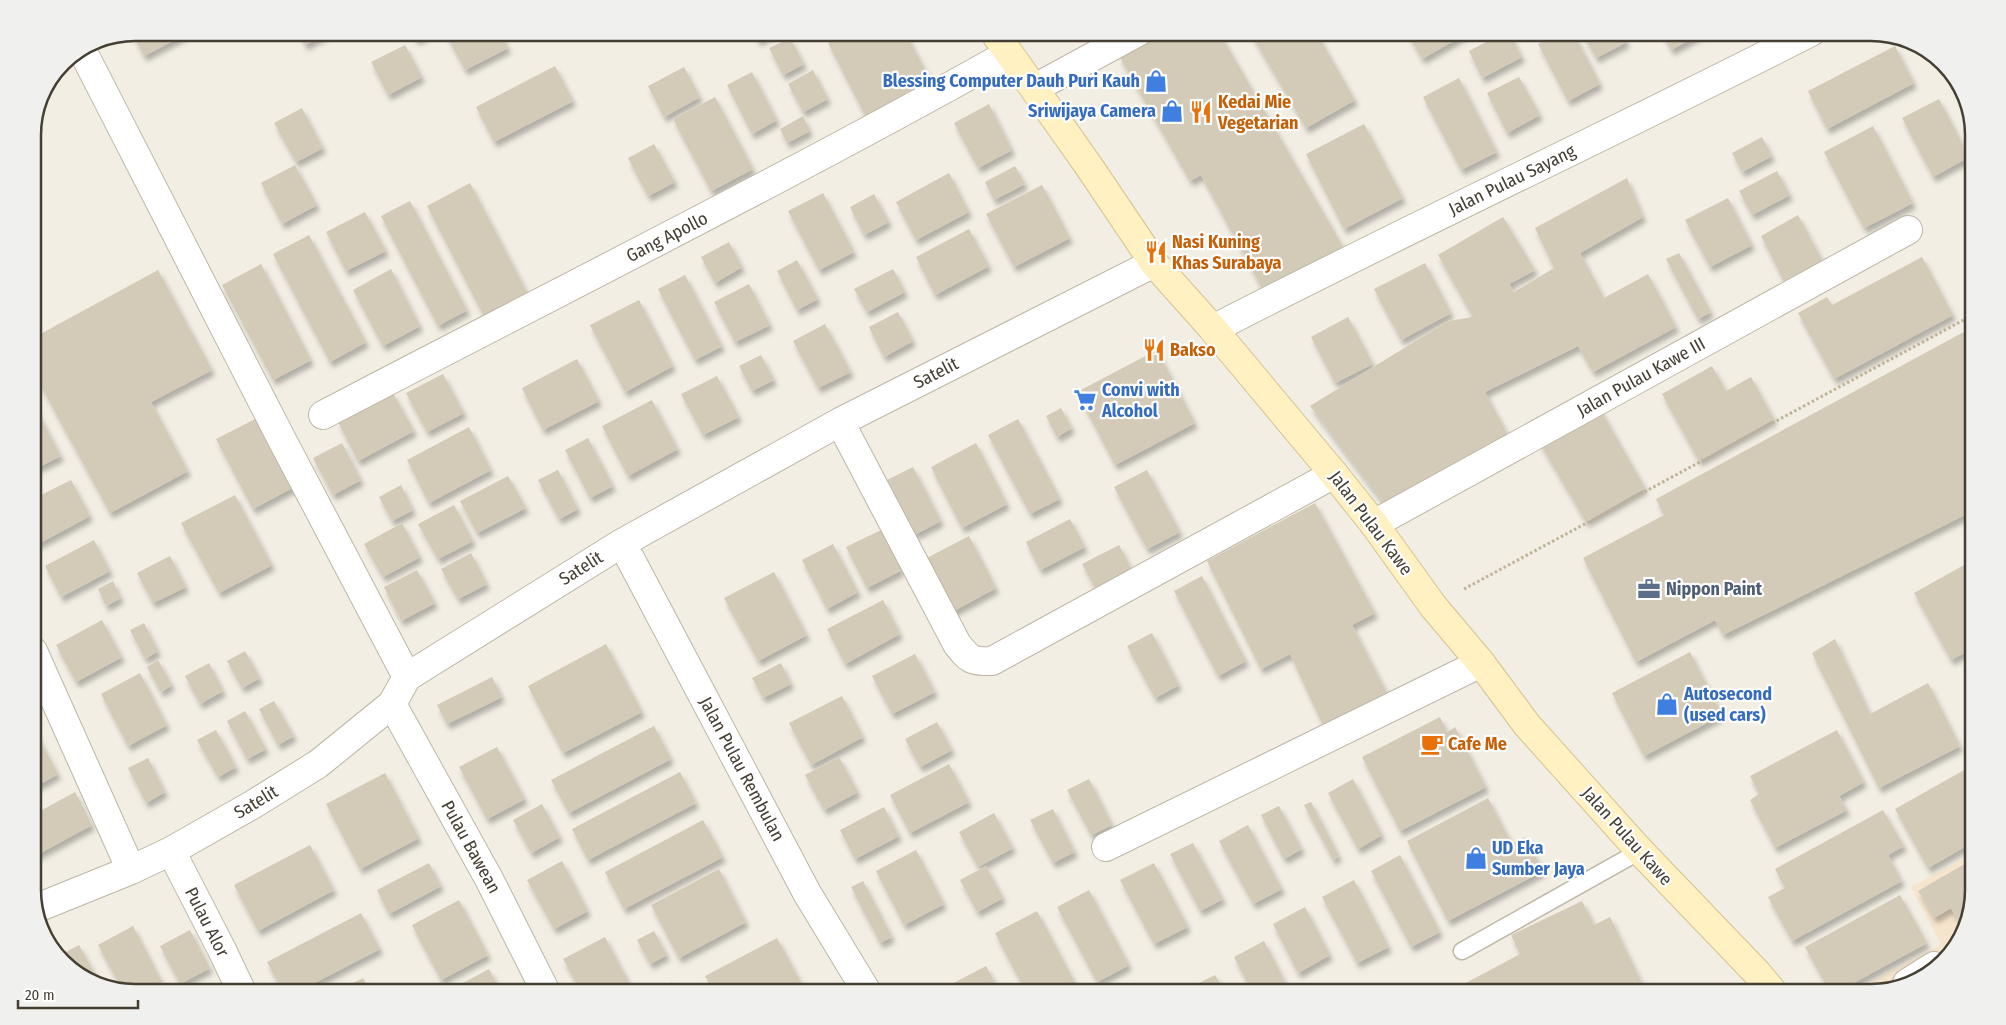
<svg xmlns="http://www.w3.org/2000/svg" width="2006" height="1025" font-family="'Fira Sans Condensed',sans-serif">
  <style>
    .commercial { fill: #f6e5cd }
    .building { fill: #d4cab8; filter: url(#shadow) }
    .lines { fill: none; stroke-linecap: round; stroke-linejoin: round }
    .lane-casing { stroke: #beb6a6; stroke-width: 19 }
    .street-casing { stroke: #beb6a6; stroke-width: 30 }
    .secondary-casing { stroke: #d4c391; stroke-width: 30 }
    .path { stroke: #c0b296; stroke-width: 3; stroke-dasharray: 2.5 2.5; stroke-linecap: butt }
    .lane { stroke: #fff; stroke-width: 16 }
    .street { stroke: #fff; stroke-width: 28 }
    .secondary { stroke: #fff1c1; stroke-width: 28 }
    .labels { text-anchor: middle; stroke-width: 4.5; stroke-linejoin: round; paint-order: stroke }
    .shop-label { font-size: 18px; font-weight: bold; fill: #366cbe; stroke: #fff; text-anchor: start }
    .food-label { font-size: 18px; font-weight: bold; fill: #c56008; stroke: #fff; text-anchor: start }
    .street-label { font-size: 18px; fill: #443e33; stroke: #fff }
    .service-label { font-size: 18px; font-weight: bold; fill: #4e5e75; stroke: #fff; text-anchor: start }
    .rim { fill: none; stroke: #443e33; stroke-width: 2.5 }
  </style>
  <defs>
    <filter id="shadow"><feDropShadow dx="3" dy="5.5" stdDeviation="2.5" flood-color="#0004"/></filter>
  </defs>
  <rect width="100%" height="100%" fill="#f2eee3"/>
  <path class="commercial" d="M1973,854V889L1963,935L1922,979L1871,992H1853L1941,944L1911,887Z"/>
  <path class="building" d="M182,32L184,35L144,56L132,33Z
    M298,32H329L305,45Z
    M412,32H431L416,40Z
    M445,32H500L508,48L465,70Z
    M754,32H774L758,41Z
    M848,32H905L932,83L866,117L828,43Z
    M1157,32H1219L1346,252L1266,296L1201,175L1190,181L1119,56Z
    M1250,32H1316L1355,100L1306,128Z
    M1407,32H1469L1422,59Z
    M1505,32H1509L1522,57L1482,78L1469,51Z
    M1560,32H1573L1600,84L1568,101L1538,44Z
    M1582,32H1622L1627,42L1596,58Z
    M1662,32H1704L1671,50Z
    M790,38L804,64L783,75L769,48Z
    M405,45L422,77L388,95L371,62Z
    M1895,46L1914,83L1827,129L1808,91Z
    M555,66L573,101L494,142L476,107Z
    M684,67L700,97L664,117L648,86Z
    M813,70L828,99L803,112L788,84Z
    M752,72L777,120L752,134L727,85Z
    M1519,77L1540,115L1507,133L1487,93Z
    M1459,78L1497,152L1461,170L1423,97Z
    M1958,85L1967,110L1966,111L1954,87Z
    M715,97L753,169L711,191L673,119Z
    M1939,99L1969,157L1933,177L1902,118Z
    M989,104L1012,150L978,168L954,123Z
    M302,108L323,148L296,162L274,123Z
    M803,116L810,131L787,143L780,129Z
    M1364,124L1403,198L1344,229L1306,154Z
    M1873,126L1913,203L1864,228L1824,152Z
    M1762,137L1772,156L1742,172L1732,153Z
    M654,144L675,182L648,196L628,158Z
    M295,165L317,205L282,224L261,183Z
    M1015,166L1025,184L994,200L985,182Z
    M1777,171L1790,195L1752,215L1739,191Z
    M949,173L969,212L916,240L896,202Z
    M1627,178L1643,217L1580,253L1604,298L1648,274L1676,327L1593,372L1578,346L1485,392L1507,433L1384,504L1310,406L1448,321L1473,317L1438,255L1503,217L1535,270L1509,284L1514,292L1554,268L1535,228Z
    M470,183L528,294L484,316L427,206Z
    M1042,185L1070,238L1014,267L986,214Z
    M823,193L854,252L819,270L788,211Z
    M874,194L889,222L864,235L850,207Z
    M1728,198L1752,245L1710,267L1685,220Z
    M410,201L467,310L438,326L381,216Z
    M365,212L386,251L346,271L326,232Z
    M1798,215L1822,260L1784,281L1761,236Z
    M969,229L989,266L935,295L916,257Z
    M309,235L366,342L330,362L273,254Z
    M729,242L742,267L715,283L701,257Z
    M1679,253L1711,312L1698,319L1666,259Z
    M1922,257L1953,315L1834,379L1798,313L1827,297L1832,305Z
    M797,260L818,299L797,310L777,271Z
    M1425,263L1451,313L1401,340L1374,289Z
    M261,264L311,360L273,380L222,285Z
    M391,269L420,326L383,346L353,290Z
    M893,269L905,292L867,312L854,289Z
    M158,270L212,370L151,402L188,471L110,513L33,371V338Z
    M685,275L722,346L695,360L658,289Z
    M749,284L770,325L735,342L714,302Z
    M639,300L673,366L625,392L590,325Z
    M898,312L913,341L884,357L869,327Z
    M1348,317L1373,364L1335,383L1311,337Z
    M825,324L851,372L818,388L793,341Z
    M1973,327V511L1723,635L1715,620L1636,662L1583,558L1664,515L1656,499Z
    M1157,350L1195,423L1115,465L1077,392Z
    M761,355L774,380L752,391L739,366Z
    M577,359L599,401L543,430L522,388Z
    M1712,366L1726,391L1751,377L1774,419L1699,461L1662,394Z
    M443,374L464,413L427,432L406,393Z
    M717,376L739,417L703,435L681,394Z
    M393,393L414,431L358,461L338,422Z
    M652,400L678,449L628,476L602,426Z
    M1598,405L1645,488L1586,522L1538,440Z
    M1061,408L1072,428L1057,437L1046,416Z
    M36,409L61,456L37,468L33,459V410Z
    M257,418L294,487L253,509L216,439Z
    M1018,419L1060,499L1030,514L988,435Z
    M469,427L491,470L429,503L407,460Z
    M588,438L613,486L590,498L565,450Z
    M342,443L361,480L333,495L313,458Z
    M976,443L1007,504L962,528L931,467Z
    M913,467L941,521L914,535L885,481Z
    M558,470L578,509L559,519L538,480Z
    M1147,470L1180,532L1147,549L1114,487Z
    M508,476L526,508L477,533L460,501Z
    M71,480L90,516L38,544L33,534V499Z
    M401,485L413,510L392,521L379,497Z
    M235,495L272,565L219,593L181,523Z
    M1315,503L1375,613L1352,625L1390,699L1326,732L1290,654L1261,669L1207,561Z
    M454,505L473,541L438,559L418,524Z
    M1070,519L1085,547L1040,570L1026,542Z
    M402,523L420,557L383,577L364,544Z
    M881,530L902,570L867,588L846,547Z
    M969,536L996,588L950,613L923,560Z
    M94,540L110,571L61,597L45,566Z
    M833,544L858,592L827,609L802,560Z
    M1119,545L1132,570L1096,589L1082,564Z
    M471,553L487,584L458,599L441,569Z
    M170,556L186,587L153,603L137,573Z
    M1973,560V663L1968,651L1951,660L1914,593Z
    M417,570L435,603L401,621L384,587Z
    M774,572L807,635L758,661L724,598Z
    M1202,576L1246,661L1218,676L1174,591Z
    M113,581L121,598L106,606L98,589Z
    M883,600L900,634L845,664L827,629Z
    M102,620L122,657L76,682L56,645Z
    M144,623L158,651L145,659L130,630Z
    M1152,633L1179,685L1155,698L1127,646Z
    M1835,639L1870,714L1928,683L1960,746L1879,788L1812,653Z
    M606,644L642,712L563,753L528,686Z
    M245,651L260,678L242,688L227,661Z
    M1690,652L1722,715L1644,756L1612,693Z
    M915,654L935,692L892,714L872,676Z
    M158,660L172,685L161,692L147,667Z
    M209,663L223,691L200,704L185,676Z
    M781,663L791,684L763,698L752,678Z
    M140,673L167,725L128,746L101,694Z
    M1973,673V690L1966,676Z
    M492,677L502,697L447,724L437,705Z
    M842,696L863,737L811,765L789,723Z
    M274,701L294,736L278,745L259,709Z
    M245,711L266,749L247,759L227,721Z
    M1440,717L1447,732L1455,727L1486,787L1400,831L1362,757Z
    M937,722L952,750L920,767L905,739Z
    M654,726L671,759L569,813L551,780Z
    M33,728L58,774L33,788Z
    M216,730L236,767L218,777L197,740Z
    M1837,730L1864,782L1839,796L1847,810L1775,848L1750,800L1759,794L1750,776Z
    M497,747L525,799L487,819L459,767Z
    M839,757L858,792L824,810L805,775Z
    M148,758L165,792L146,803L128,768Z
    M949,764L969,802L910,833L890,795Z
    M1973,765V842L1928,868L1895,809Z
    M680,772L696,803L588,860L572,829Z
    M385,773L419,838L360,869L326,804Z
    M1089,779L1112,825L1091,835L1067,790Z
    M1353,779L1382,835L1358,849L1328,793Z
    M75,792L92,825L33,857V815Z
    M1488,798L1512,844L1525,837L1543,871L1448,921L1407,841Z
    M1311,802L1339,856L1333,860L1304,805Z
    M542,804L560,837L531,853L513,820Z
    M1279,806L1302,849L1284,859L1261,815Z
    M884,807L899,836L855,859L840,830Z
    M1053,809L1075,852L1053,863L1030,820Z
    M1883,810L1904,846L1888,855L1902,881L1792,941L1768,897L1785,888L1775,869Z
    M994,813L1013,848L978,867L959,832Z
    M703,820L723,857L624,909L605,872Z
    M1248,825L1282,889L1253,904L1219,841Z
    M1193,843L1223,899L1200,911L1170,854Z
    M310,845L334,890L258,931L234,885Z
    M916,850L944,904L904,925L876,871Z
    M1400,855L1440,932L1411,947L1371,871Z
    M1973,859L1974,890L1965,925L1961,927L1951,908L1934,918L1918,891Z
    M562,861L588,911L554,929L527,880Z
    M429,863L441,886L389,914L377,890Z
    M1154,863L1188,927L1154,944L1120,880Z
    M986,866L1003,898L977,912L960,880Z
    M719,869L746,922L679,958L651,905Z
    M1354,880L1389,947L1357,963L1322,897Z
    M863,881L892,937L880,943L851,887Z
    M1089,890L1129,965L1097,982L1057,907Z
    M1900,895L1927,943L1837,992H1830L1805,947Z
    M459,900L488,955L441,980L412,925Z
    M1582,901L1594,925L1610,917L1646,992H1449L1520,954L1511,935Z
    M1305,907L1330,955L1298,973L1273,924Z
    M1037,911L1074,981L1052,992H1026L995,933Z
    M361,913L380,949L297,992H283L267,962Z
    M133,926L167,992L136,993L122,989L98,945Z
    M190,930L210,968L180,984L160,946Z
    M654,931L667,955L650,964L637,940Z
    M605,937L634,992H581L563,959Z
    M777,938L803,986L791,992H714L705,976Z
    M1264,941L1290,992H1252L1234,957Z
    M79,945L100,984L90,982L60,955Z
    M986,966L1000,992H946L944,988Z
    M489,969L501,992H446Z
    M1215,975L1225,992H1181Z
    M363,978L371,992H335Z
    M672,982L678,992H652Z
    M1696,984L1701,992H1678Z"/>
  <g class="lines">
    <defs>
      <path id="lane" d="M1462,951L1640,851"/>
      <path id="street" d="M82,50L280,436L407,677
        M1035,88L1138,32
        M1213,329C1411,227 1613,133 1811,32
        M323,415C552,295 783,180 1008,54
        M840,422L957,644C969,659 971,662 992,661L1334,474
        M1374,524L1908,230
        M622,543L807,893L867,992
        M33,651L131,870
        M392,704L489,879L546,992
        M1106,847L1481,663
        M171,851L222,950L242,992
        M37,908L131,870L171,851L252,805L318,764L392,704L407,677L622,543L840,422L1154,263
        M1907,983L1934,966"/>
      <path id="secondary" d="M994,32L1088,165L1154,263L1213,329L1334,474L1374,524L1433,606L1481,663L1527,725L1640,851L1758,974L1773,992"/>
    </defs>
    <use href="#lane" class="lane-casing"/>
    <use href="#street" class="street-casing"/>
    <use href="#secondary" class="secondary-casing"/>
    <path class="path" d="M1464,589L1973,315"/>
    <use href="#lane" class="lane"/>
    <use href="#street" class="street"/>
    <use href="#secondary" class="secondary"/>
  </g>
  <defs>
    <symbol id="shop-bare" viewBox="-9 -9 18 18"><path d="M-5-2.5h2.3a2.7 3.5 0 0 1 5.4 0H5L5.5 6h-11ZM-1.5-2.5h3a1.5 2.3 0 0 0-3 0Z" fill="#3f7fe0" stroke="#fff" stroke-width="2.5" paint-order="stroke"/></symbol>
    <symbol id="restaurant-bare" viewBox="-9 -9 18 18"><path d="M-5-6h1v4h1v-4h1v4h1v-4h1v5L-1.5 .5V6h-2V.5L-5-1ZM5-6V6H3V1.5H1.5Q1.5-4 5-6Z" fill="#e8710a" stroke="#fff" stroke-width="2.5" paint-order="stroke"/></symbol>
    <symbol id="supermarket-bare" viewBox="-9 -9 18 18"><path d="M-6-5.5h2.5l.6 2H6L4.5 2H-2.5L-4.4-4H-6ZM-1.5 3.2a1.3 1.3 0 1 0 .1 0ZM3 3.2a1.3 1.3 0 1 0 .1 0Z" fill="#3f7fe0" stroke="#fff" stroke-width="2.5" paint-order="stroke"/></symbol>
    <symbol id="office-bare" viewBox="-9 -9 18 18"><path d="M-6-3h4V-5.5h4V-3h4V5H-6ZM-1-4.5V-3h2v-1.5ZM-6 0V1H6V0Z" fill="#5c6f8a" stroke="#fff" stroke-width="2.5" paint-order="stroke"/></symbol>
    <symbol id="cafe-bare" viewBox="-9 -9 18 18"><path d="M-5.5-4.5H6V0H3Q3 3.5 0 3.5H-2.5Q-5.5 3.5-5.5 0ZM3-3.2v2h1.7v-2ZM-6 4.5H4V6H-6Z" fill="#e8710a" stroke="#fff" stroke-width="2.5" paint-order="stroke"/></symbol>
  </defs>
  <g fill-rule="evenodd">
    <use href="#shop-bare" x="1140" y="65" width="32" height="32"/>
    <use href="#shop-bare" x="1156" y="95" width="32" height="32"/>
    <use href="#restaurant-bare" x="1185" y="96" width="32" height="32"/>
    <use href="#restaurant-bare" x="1140" y="236" width="32" height="32"/>
    <use href="#restaurant-bare" x="1138" y="334" width="32" height="32"/>
    <use href="#supermarket-bare" x="1069" y="384" width="32" height="32"/>
    <use href="#office-bare" x="1633" y="573" width="32" height="32"/>
    <use href="#shop-bare" x="1651" y="688" width="32" height="32"/>
    <use href="#cafe-bare" x="1416" y="728" width="32" height="32"/>
    <use href="#shop-bare" x="1460" y="842" width="32" height="32"/>
  </g>
  <g class="labels">
    <g class="shop-label">
      <text x="1140" y="87" text-anchor="end">Blessing Computer Dauh Puri Kauh</text>
      <text x="1156" y="117" text-anchor="end">Sriwijaya Camera</text>
      <text x="1102" y="396">Convi with<tspan x="1102" dy="21">Alcohol</tspan></text>
      <text x="1684" y="700">Autosecond<tspan x="1684" dy="21">(used cars)</tspan></text>
      <text x="1492" y="854">UD Eka<tspan x="1492" dy="21">Sumber Jaya</tspan></text>
    </g>
    <g class="food-label">
      <text x="1218" y="108">Kedai Mie<tspan x="1218" dy="21">Vegetarian</tspan></text>
      <text x="1172" y="248">Nasi Kuning<tspan x="1172" dy="21">Khas Surabaya</tspan></text>
      <text x="1170" y="356">Bakso</text>
      <text x="1448" y="750">Cafe Me</text>
    </g>
    <g class="street-label">
      <text transform="translate(1512 180) rotate(-26)" y="6">Jalan Pulau Sayang</text>
      <text transform="translate(667 237) rotate(-27)" y="6">Gang Apollo</text>
      <text transform="translate(936 373) rotate(-27)" y="6">Satelit</text>
      <text transform="translate(1641 377) rotate(-29)" y="6">Jalan Pulau Kawe III</text>
      <text transform="translate(1371 523) rotate(53)" y="6">Jalan Pulau Kawe</text>
      <text transform="translate(581 568) rotate(-32)" y="6">Satelit</text>
      <text transform="translate(742 769) rotate(62)" y="6">Jalan Pulau Rembulan</text>
      <text transform="translate(256 802) rotate(-31)" y="6">Satelit</text>
      <text transform="translate(1627 836) rotate(48)" y="6">Jalan Pulau Kawe</text>
      <text transform="translate(471 847) rotate(61)" y="6">Pulau Bawean</text>
      <text transform="translate(207 922) rotate(63)" y="6">Pulau Alor</text>
    </g>
    <g class="service-label">
      <text x="1666" y="595">Nippon Paint</text>
    </g>
  </g>
  <path d="M0 0H2006V1025H0ZM135 41H1871A94 94 0 0 1 1965 135V890A94 94 0 0 1 1871 984H135A94 94 0 0 1 41 890V135A94 94 0 0 1 135 41Z" fill="#f0f0ef" fill-rule="evenodd"/>
  <path class="rim" d="M135 41H1871A94 94 0 0 1 1965 135V890A94 94 0 0 1 1871 984H135A94 94 0 0 1 41 890V135A94 94 0 0 1 135 41Z"/>
  <path d="M18 1000v8h120v-8" fill="none" stroke="#443e33" stroke-width="2.5"/>
  <text x="25" y="1000" font-size="15" fill="#443e33" stroke="#ffffff" stroke-width="4" paint-order="stroke">20 m</text>
</svg>
